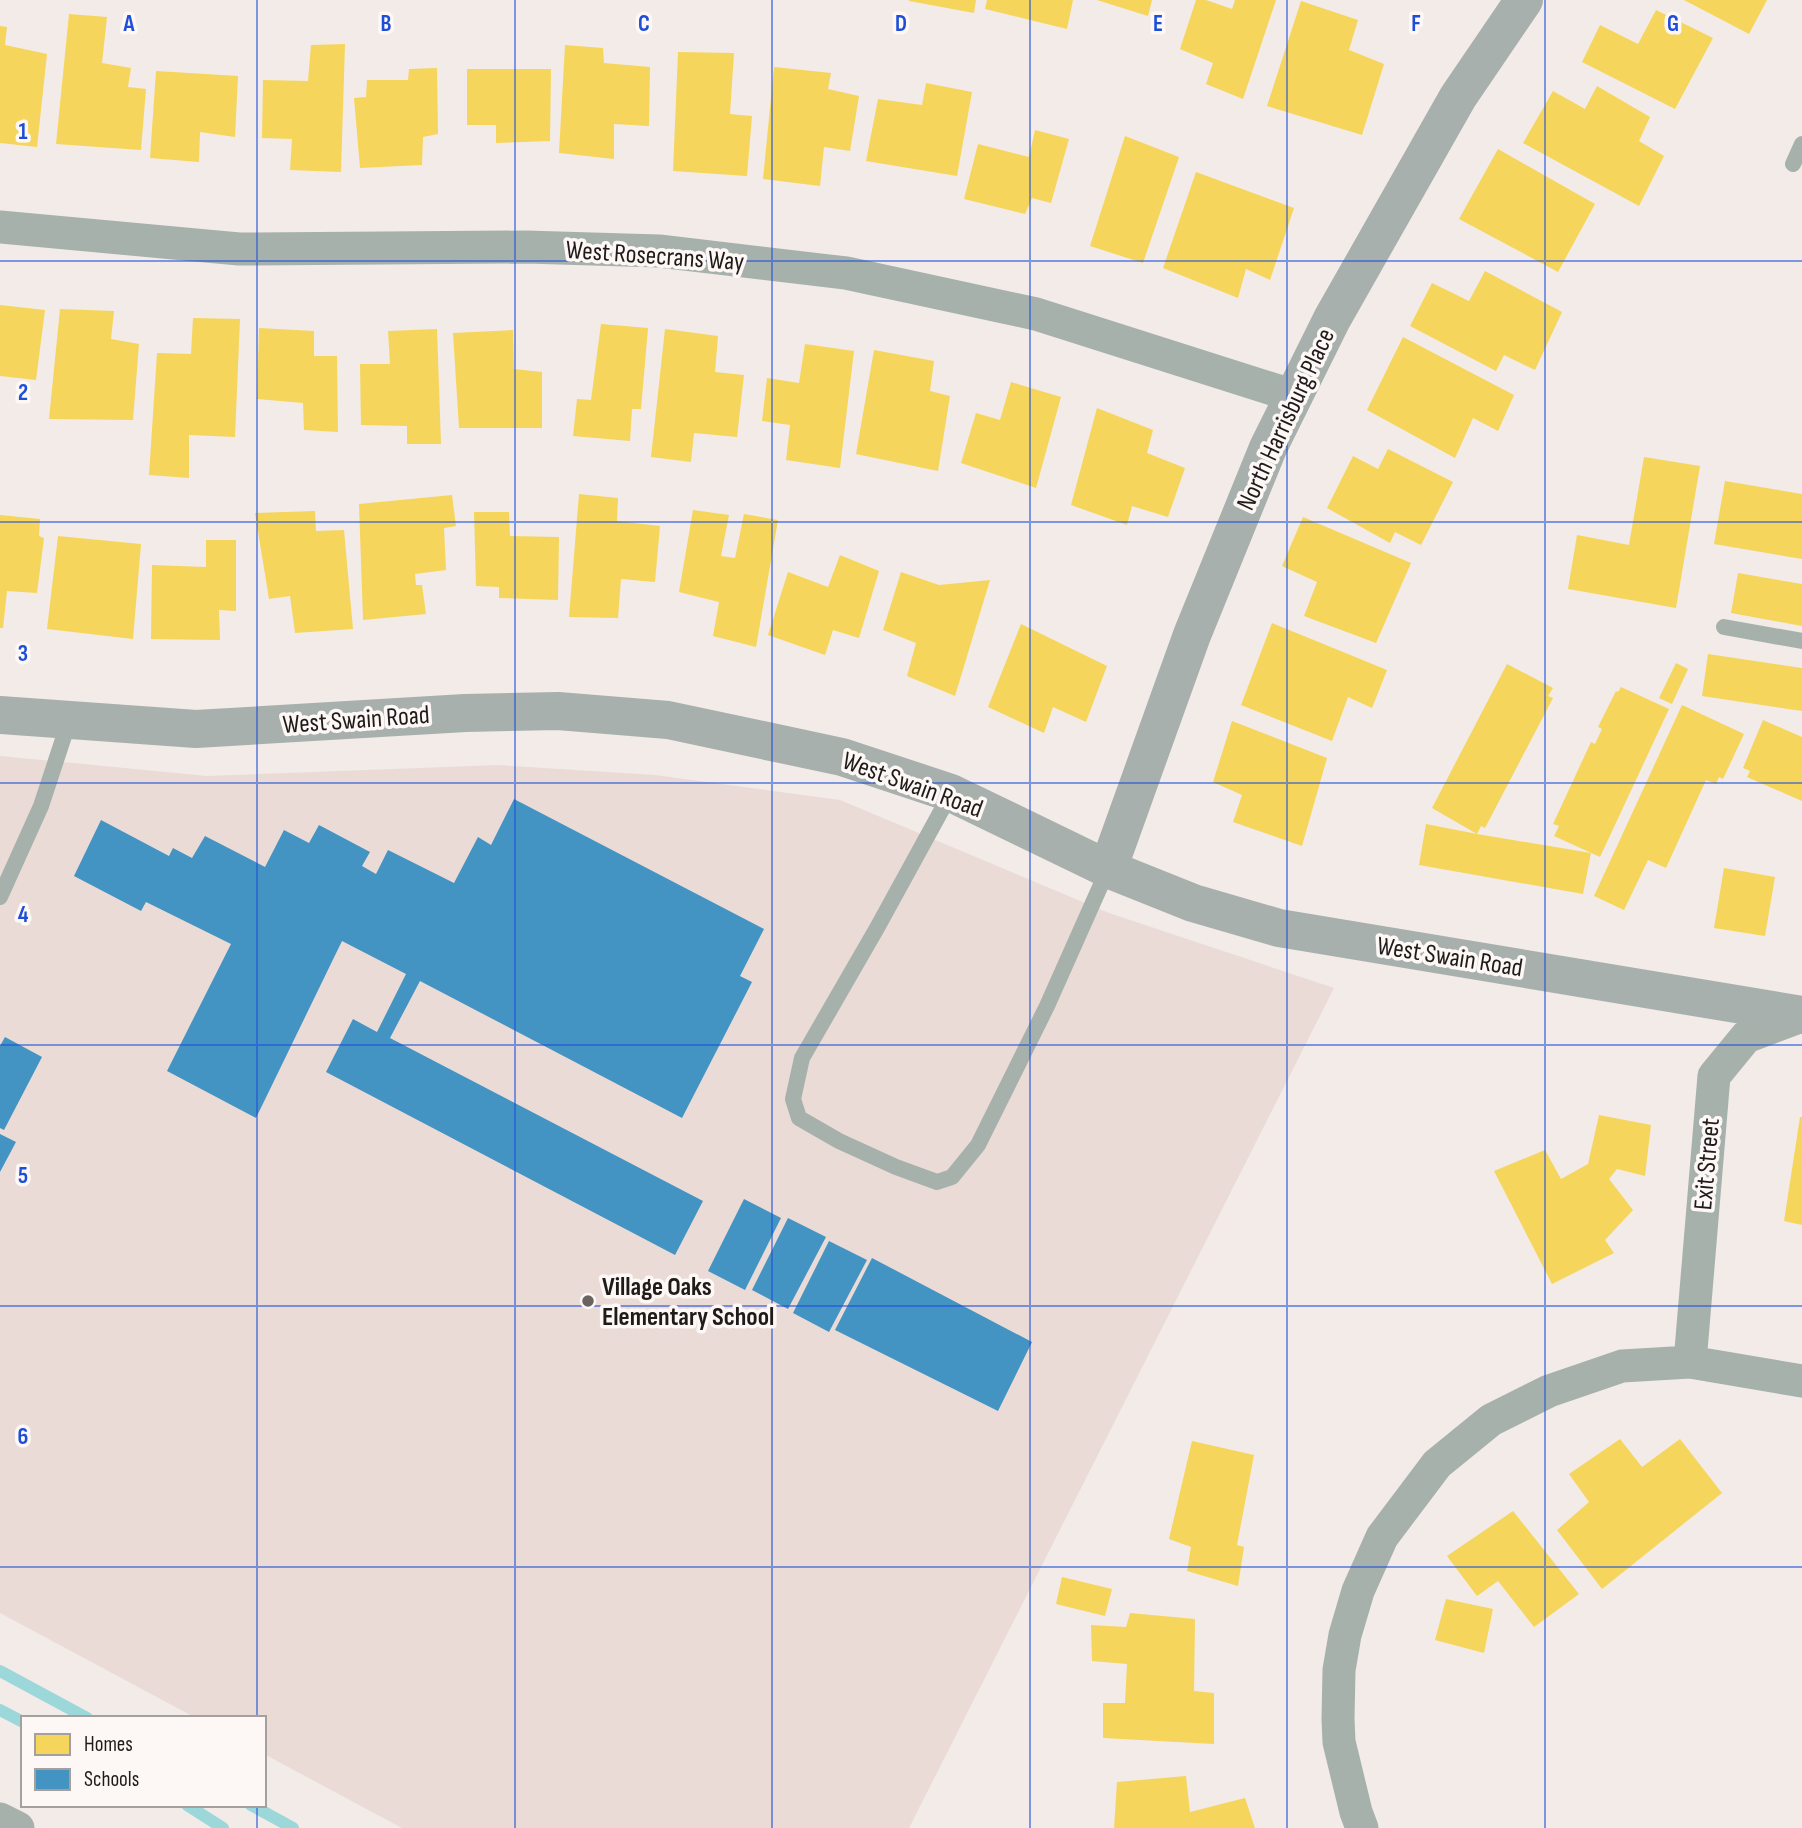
<svg xmlns="http://www.w3.org/2000/svg" width="1802" height="1828" font-family="'Sofia Sans Condensed',sans-serif">
  <style>
    .built { fill: #eadbd6 }
    .homes { fill: #f6d55c }
    .schools { fill: #4393c3 }
    .lines { fill: none; stroke-linecap: round; stroke-linejoin: round }
    .stream { stroke: #9cd7da; stroke-width: 12 }
    .lane { stroke: #a7b1ac; stroke-width: 16 }
    .street { stroke: #a7b1ac; stroke-width: 33 }
    .secondary { stroke: #a7b0ac; stroke-width: 38 }
    .grid { fill: none; stroke: #1d4ed8; stroke-width: 2; stroke-opacity: 0.55 }
    .poi-dot { fill: #696461; stroke: #fdf8f6; stroke-width: 2.5 }
    .labels { text-anchor: middle; stroke-width: 7; stroke-linejoin: round; paint-order: stroke }
    .street-label { font-size: 26px; fill: #1f1b19; stroke: #fdf8f6 }
    .poi-label { font-size: 26px; font-weight: bold; fill: #1f1b19; stroke: #fdf8f6; text-anchor: start }
    .grid-label { font-size: 23px; text-anchor: middle; font-weight: bold; fill: #1d4ed8; stroke: #fdf8f6; stroke-width: 7; stroke-linejoin: round; paint-order: stroke }
  </style>
  <rect width="100%" height="100%" fill="#f2ebe8"/>
  <path class="built" d="M0,756L207,776L498,765L655,775L840,800L1109,913L1334,988L909,1828H402L264,1754V1718H196L0,1613Z"/>
  <path class="homes" d="M909,0H976L974,13L909,1Z
    M987,0H1073L1067,29L985,9Z
    M1097,0H1152L1148,16Z
    M1196,0H1206L1232,9L1235,0H1276L1243,99L1206,84L1213,63L1180,49Z
    M1684,0H1767L1749,34Z
    M1301,1L1358,20L1349,50L1384,64L1362,135L1267,106Z
    M1656,10L1713,38L1675,109L1582,62L1600,25L1638,44Z
    M69,14L107,17L102,63L131,68L128,87L146,89L141,150L56,144Z
    M0,26L7,27L5,45L47,54L37,147L0,143Z
    M345,44L341,172L290,170L292,139L262,138L263,80L308,81L311,45Z
    M565,45L603,48L604,63L650,67L649,126L614,124V159L559,153Z
    M678,52L734,53L730,114L752,116L747,176L673,171Z
    M774,67L831,73L828,89L859,96L850,151L824,147L820,186L763,179Z
    M437,68L438,134L423,137L422,165L360,168L354,98L366,97L367,80H408L409,69Z
    M467,69H551L550,141L496,143V125H467Z
    M156,71L238,76L235,137L200,132L199,162L150,158Z
    M926,83L972,92L957,176L866,161L878,99L922,105Z
    M1597,86L1650,117L1639,141L1664,156L1639,206L1523,143L1553,91L1585,109Z
    M1035,130L1069,139L1051,203L1032,198L1025,214L964,199L978,144L1029,157Z
    M1125,136L1179,157L1143,263L1090,246Z
    M1498,149L1595,204L1558,272L1459,219Z
    M1196,172L1294,208L1270,280L1246,269L1238,298L1163,268Z
    M1485,271L1562,312L1535,370L1504,355L1496,371L1410,326L1432,283L1469,301Z
    M0,305L45,310L36,380L0,376Z
    M60,309L114,311L111,339L139,344L133,420L49,419Z
    M193,318L240,319L235,437L189,435V478L149,475L157,353L191,354Z
    M601,324L648,328L641,409H632L630,441L573,436L577,399L591,400Z
    M259,328L314,331V356H337L338,432L304,430L303,403L257,399Z
    M437,329L441,444H407V426L361,425L360,364H390L388,331Z
    M665,329L718,336L715,372L744,375L737,437L694,433L691,462L651,457Z
    M513,330L514,369L542,372V428H459L453,333Z
    M1403,337L1514,395L1498,431L1473,418L1455,458L1367,410Z
    M805,344L854,351L840,468L786,460L790,425L762,421L767,378L799,383Z
    M874,350L934,361L930,391L950,396L938,471L856,454Z
    M1011,382L1061,397L1036,488L961,463L976,413L1000,420Z
    M1097,408L1153,430L1147,453L1185,468L1168,517L1132,506L1127,525L1071,505Z
    M1388,449L1453,482L1421,545L1395,532L1390,543L1327,508L1353,456L1378,469Z
    M1644,457L1700,466L1676,608L1568,589L1577,535L1629,545Z
    M1725,481L1802,494V559L1714,544Z
    M579,494L618,498L617,521L660,526L655,582L621,579L618,618L569,617Z
    M452,495L456,526L444,528L446,570L415,574L416,585H422L426,614L363,620L359,504Z
    M693,510L729,515L721,556L735,558L744,514L778,520L756,647L713,636L719,602L679,592Z
    M315,511L316,531L344,530L353,629L295,633L290,596L269,599L255,513Z
    M474,512H509L510,536L559,537L558,600L499,598V587L476,586Z
    M0,515L40,519L39,536L44,538L37,593L7,591L3,628H0Z
    M1303,517L1411,563L1376,643L1304,616L1317,582L1282,566Z
    M58,536L141,544L133,639L47,629Z
    M206,540H236V611L219,610L220,640L151,639L152,565L206,567Z
    M840,555L879,571L859,638L833,630L825,655L768,635L788,572L828,587Z
    M901,572L939,585L990,580L955,696L907,676L916,643L883,630Z
    M1738,573L1802,584V626L1731,613Z
    M1272,623L1387,670L1372,708L1348,697L1332,741L1241,705Z
    M1021,624L1107,666L1086,722L1053,707L1044,733L988,707Z
    M1708,654L1802,668V711L1702,696Z
    M1676,663L1688,669L1672,704L1659,698Z
    M1507,664L1553,688L1548,696L1553,698L1485,828L1481,826L1477,834L1591,853L1583,894L1419,865L1426,824L1477,834L1432,808Z
    M1621,687L1669,709L1600,857L1554,836L1559,826L1553,824L1591,742L1595,744L1602,729L1598,727L1616,691L1618,692Z
    M1682,705L1744,734L1723,779L1719,777L1716,784L1706,780L1666,868L1648,860L1624,910L1594,896Z
    M1763,720L1802,737V801L1747,777L1750,771L1743,768Z
    M1232,721L1327,758L1302,846L1233,822L1242,795L1213,782Z
    M1724,868L1775,877L1765,936L1714,928Z
    M1599,1115L1651,1125L1645,1176L1617,1169L1609,1179L1633,1210L1605,1240L1614,1253L1552,1284L1494,1171L1545,1150L1561,1179L1588,1164Z
    M1800,1117H1802V1225L1784,1221Z
    M1620,1439L1642,1467L1680,1439L1722,1493L1602,1589L1557,1530L1589,1502L1569,1474Z
    M1192,1441L1254,1455L1237,1545L1244,1547L1238,1586L1187,1571L1191,1547L1169,1539Z
    M1513,1511L1579,1594L1534,1627L1498,1581L1477,1596L1447,1556Z
    M1062,1577L1112,1589L1105,1616L1056,1604Z
    M1446,1599L1493,1609L1484,1653L1435,1640Z
    M1130,1613L1195,1619L1194,1691L1214,1693V1744L1103,1738V1703H1125L1127,1664L1092,1661L1091,1625L1126,1627Z
    M1186,1776L1190,1812L1245,1798L1255,1828H1114L1117,1782Z"/>
  <path class="schools" d="M514,799L764,929L740,976L752,982L682,1118L420,981L390,1038L703,1201L675,1255L326,1072L353,1019L377,1032L406,974L342,941L256,1118L167,1071L231,944L146,902L141,911L74,876L101,820L169,856L173,848L192,858L205,836L265,867L284,830L309,843L319,825L370,852L362,866L376,874L388,850L454,883L478,837L491,845Z
    M5,1037L42,1057L4,1130L0,1128V1046Z
    M0,1134L16,1142L0,1172Z
    M744,1199L781,1218L745,1290L708,1271Z
    M788,1218L826,1237L788,1309L752,1290Z
    M829,1241L867,1260L829,1332L793,1313Z
    M872,1258L1032,1342L998,1411L835,1330Z"/>
  <g class="lines">
    <path class="stream" d="M0,1671L87,1718
      M0,1710L23,1722
      M187,1805L223,1828
      M251,1805L293,1828"/>
    <path class="lane" d="M1793,164L1802,144
      M1724,627L1802,641
      M951,793L877,928L802,1058L793,1099L799,1118L839,1141L896,1167L937,1182L952,1177L978,1145L1047,1006L1108,869
      M0,897L41,806L69,721"/>
    <path class="street" d="M0,227L239,249L526,247L659,251L846,273L1036,314L1294,396
      M1690,1362L1714,1076L1746,1037L1802,1016
      M0,1819L18,1828
      M1362,1828L1356,1812L1339,1742L1338,1719L1339,1670L1345,1635L1358,1591L1382,1537L1437,1464L1491,1420L1549,1391L1622,1366L1690,1362L1802,1381"/>
    <path class="secondary" d="M0,715L196,729L465,713L558,711L668,720L842,757L951,793L1108,869L1193,903L1279,928L1802,1015
      M1108,869L1192,635L1268,448L1332,319L1458,97L1524,0"/>
  </g>
  <path class="grid" d="M257,0V1718M515,0V1828M772,0V1828M1030,0V1828M1287,0V1828M1545,0V1828M0,261H1802M0,522H1802M0,783H1802M0,1045H1802M0,1306H1802M0,1567H1802M257,1805V1828"/>
  <circle class="poi-dot" cx="588" cy="1301" r="7"/>
  <g class="labels">
    <g class="street-label">
      <text transform="translate(655 255) rotate(4)" y="9">West Rosecrans Way</text>
      <text transform="translate(1285 419) rotate(-65)" y="9">North Harrisburg Place</text>
      <text transform="translate(356 719) rotate(-4)" y="9">West Swain Road</text>
      <text transform="translate(913 784) rotate(20)" y="9">West Swain Road</text>
      <text transform="translate(1450 956) rotate(9)" y="9">West Swain Road</text>
      <text transform="translate(1706 1164) rotate(-85)" y="9">Exit Street</text>
    </g>
    <g class="poi-label">
      <text x="602" y="1295">Village Oaks<tspan x="602" dy="30">Elementary School</tspan></text>
    </g>
  </g>
  <g class="grid-label">
    <text x="129" y="31">A</text>
    <text x="386" y="31">B</text>
    <text x="644" y="31">C</text>
    <text x="901" y="31">D</text>
    <text x="1158" y="31">E</text>
    <text x="1416" y="31">F</text>
    <text x="1673" y="31">G</text>
    <text x="23" y="139">1</text>
    <text x="23" y="400">2</text>
    <text x="23" y="661">3</text>
    <text x="23" y="922">4</text>
    <text x="23" y="1183">5</text>
    <text x="23" y="1444">6</text>
  </g>
  <rect x="21" y="1716" width="245" height="91" fill="#fdf8f6" stroke="#a4a09e" stroke-width="2"/>
  <rect x="35" y="1734" width="35" height="21" fill="#f6d55c" stroke="#a4a09e" stroke-width="2"/>
  <text x="84" y="1751" font-size="21" fill="#1f1b19">Homes</text>
  <rect x="35" y="1769" width="35" height="21" fill="#4393c3" stroke="#a4a09e" stroke-width="2"/>
  <text x="84" y="1786" font-size="21" fill="#1f1b19">Schools</text>
</svg>
